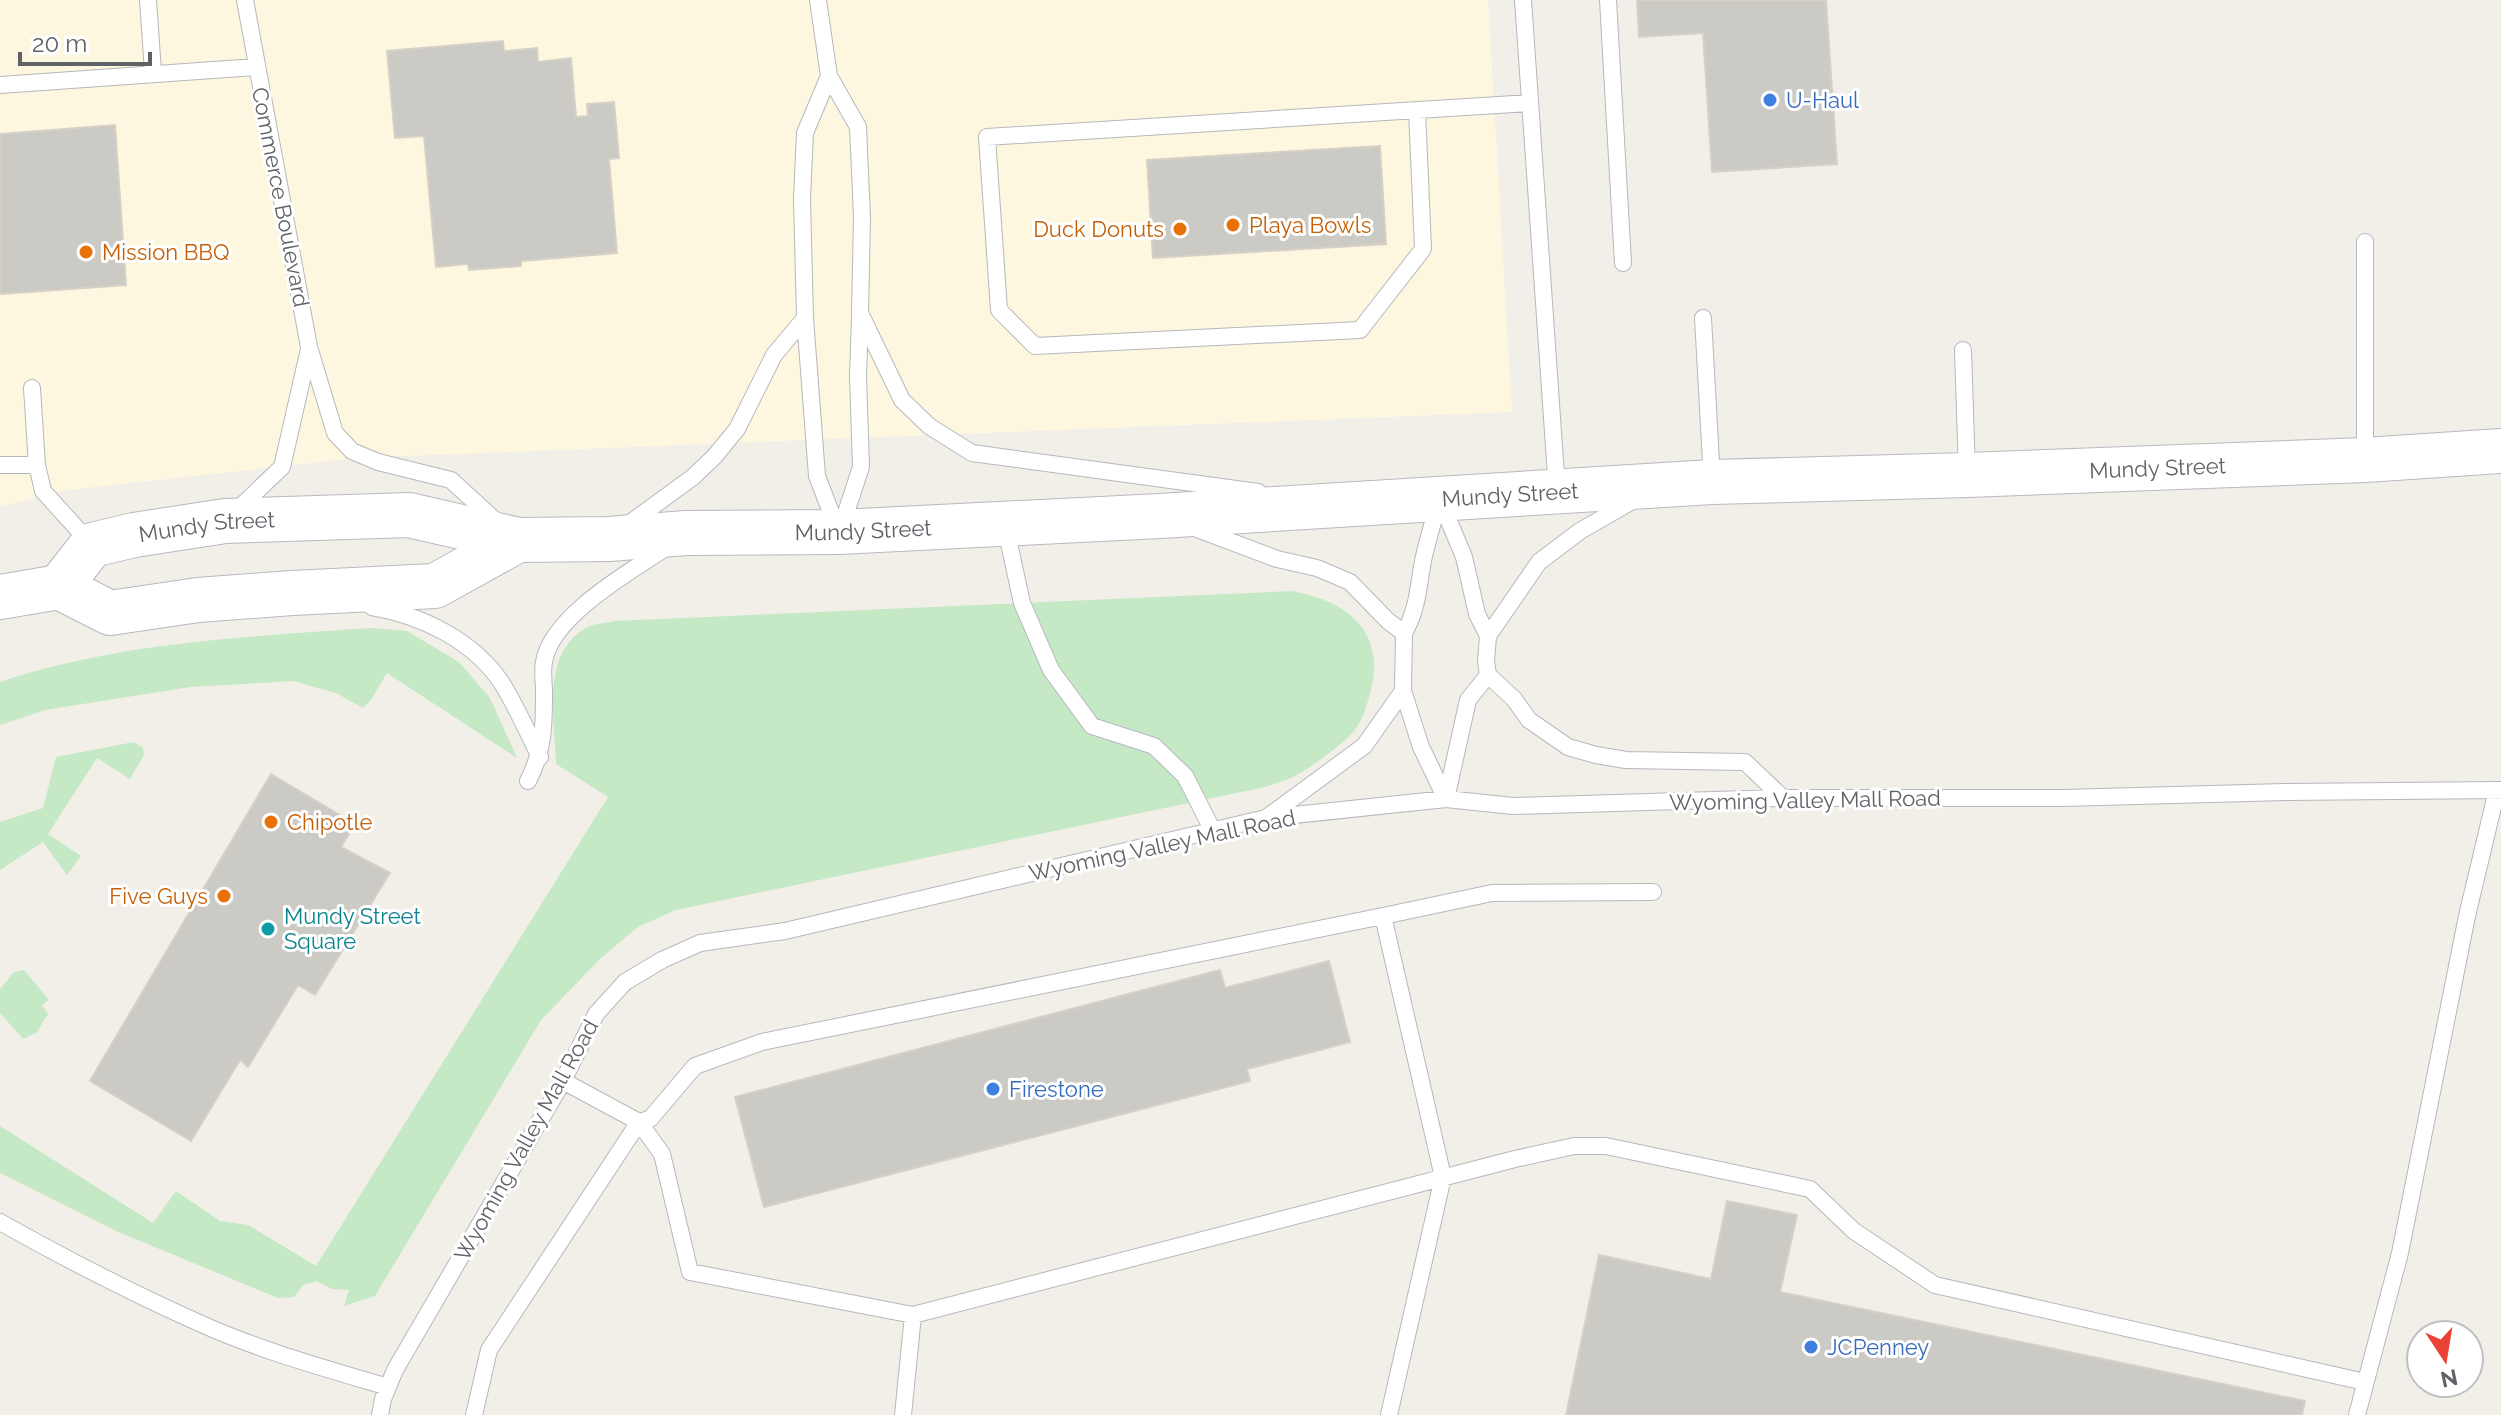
<svg xmlns="http://www.w3.org/2000/svg" width="2501" height="1415" font-family="Raleway,sans-serif">
  <style>
    .commercial { fill: #fef7e0 }
    .green { fill: #c5e8c5 }
    .building { fill: #cccac5; stroke: #d6d1c6; stroke-width: 2 }
    .lines { fill: none; stroke-linecap: round; stroke-linejoin: round }
    .service-casing { stroke: #b5b8bc; stroke-width: 18 }
    .secondary-casing { stroke: #b6babf; stroke-width: 46 }
    .service { stroke: #fff; stroke-width: 16 }
    .secondary { stroke: #fff; stroke-width: 44 }
    .shop-dot { fill: #3f7fe0; stroke: #fff; stroke-width: 3 }
    .food-dot { fill: #e8710a; stroke: #fff; stroke-width: 3 }
    .culture-dot { fill: #0f9aa8; stroke: #fff; stroke-width: 3 }
    .labels { text-anchor: middle; stroke-width: 6; stroke-linejoin: round; paint-order: stroke }
    .shop-label { font-size: 22px; fill: #366cbe; stroke: #fff; text-anchor: start }
    .street-label { font-size: 22px; fill: #5f6368; stroke: #fff }
    .food-label { font-size: 22px; fill: #c56008; stroke: #fff; text-anchor: start }
    .culture-label { font-size: 22px; fill: #0d838f; stroke: #fff; text-anchor: start }
  </style>
  <rect width="100%" height="100%" fill="#f1efe8"/>
  <path class="commercial" d="M0,0H1488L1512,412L357,458L58,491L0,507Z"/>
  <path class="green" d="M1292,591C1342,600 1384,627 1372,685C1369,699 1363,720 1354,731C1342,745 1311,767 1295,776C1286,781 1275,783 1265,787L676,910L638,927L601,958L541,1020L375,1296L344,1306L349,1290L332,1289L317,1281L303,1285L294,1297L278,1298L116,1231L0,1173V1126L153,1223L176,1191L220,1221L248,1225L316,1266L608,797L556,764C555,720 539,650 590,626C597,623 607,623 615,621Z
    M370,628L407,631L459,662L490,698L517,758L387,673L371,700L363,708L336,693L293,681L190,687L45,710L0,725V682C119,642 246,637 370,628Z
    M134,742L143,748L144,755L130,779L97,758L48,834L81,856L67,875L43,842L0,870V822L43,808L56,757Z
    M24,970L49,1000L42,1005L48,1014L37,1032L23,1039L0,1013V989L14,972Z"/>
  <path class="building" d="M1637,0H1826L1837,164L1712,172L1703,33L1639,37Z
    M503,41L504,51L537,48L538,62L571,58L576,117L588,116L587,104L614,102L619,158L609,159L617,253L521,261V266L469,270L468,264L436,267L424,136L395,138L387,51Z
    M115,125L126,285L0,294V134Z
    M1380,146L1386,244L1153,258L1147,160Z
    M271,774L355,824L341,847L390,873L315,995L298,985L248,1067L240,1060L191,1141L90,1081Z
    M1329,961L1350,1042L1247,1069L1250,1081L764,1207L735,1097L1220,970L1225,988Z
    M1727,1201L1797,1215L1780,1292L2305,1401L2302,1415H1566L1599,1255L1711,1279Z"/>
  <g class="lines">
    <defs>
      <path id="service" d="M148,0L153,72
        M245,0L309,347L335,433L352,451L378,462L451,480L498,523
        M818,0L829,76L858,127L862,217L860,313L902,400L929,426L972,453L1258,492
        M1523,0L1557,490
        M1608,0L1623,263
        M0,85L256,67
        M1417,110L1423,249L1360,330L1035,346L999,310L987,137L1530,103
        M805,318L817,476L837,528
        M1703,318L1712,480
        M1963,350L1967,474
        M32,388L37,465
        M2365,458V242
        M0,465H37L43,491L91,544
        M1634,500L1580,531L1539,562L1488,636L1486,661L1488,675L1514,699L1529,720L1568,747L1596,755L1626,760L1745,762L1783,798
        M1441,502L1464,557L1477,614L1488,636
        M236,511L282,467L309,349
        M1005,525L1022,603L1051,670L1092,726L1154,746L1185,776L1213,831
        M626,526L693,477L714,457L737,429L774,355L805,318L802,199L805,133L829,76
        M1192,527L1277,559L1317,568L1350,582L1388,621L1404,633L1403,691L1364,746L1266,818
        M840,531L861,467L858,376L860,317
        M372,607C421,615 475,641 503,685C517,708 528,733 540,757
        M1404,633C1418,609 1418,587 1423,561C1427,541 1434,520 1439,500
        M1403,691L1421,747L1446,799
        M528,781C544,750 544,726 544,692C544,682 542,671 544,662C551,616 631,571 667,547
        M1446,799L1468,700L1488,675
        M1383,916L1492,893L1653,892
        M563,1081L639,1122L662,1154L690,1272L913,1315L1515,1159L1574,1146H1606L1810,1189L1854,1231L1935,1285L2365,1382
        M0,1222C64,1258 130,1292 197,1322C258,1350 324,1368 388,1387
        M380,1415L383,1399L395,1370L563,1081L596,1014L625,982L662,960L700,943L785,931L1266,818L1446,799L1513,806L1783,798H2063L2285,792L2501,790
        M474,1415L489,1350L639,1122L650,1119L695,1066L762,1042L1383,916L1443,1177L1389,1415
        M903,1415L913,1315
        M2357,1415L2400,1253L2467,916L2497,790"/>
      <g id="secondary">
        <path id="s1" d="M59,587L92,545L134,535L225,521L409,515L518,540L609,539L686,533L839,532L1160,516L1712,482L1967,475L2365,460L2501,451"/>
        <path d="M0,597L59,587L110,613L198,600L292,593L435,586L518,540"/>
      </g>
    </defs>
    <use href="#service" class="service-casing"/>
    <use href="#secondary" class="secondary-casing"/>
    <use href="#service" class="service"/>
    <use href="#secondary" class="secondary"/>
  </g>
  <g class="shop-dot">
    <circle cx="1770" cy="100" r="8"/>
    <circle cx="993" cy="1089" r="8"/>
    <circle cx="1811" cy="1347" r="8"/>
  </g>
  <g class="food-dot">
    <circle cx="1233" cy="225" r="8"/>
    <circle cx="1180" cy="229" r="8"/>
    <circle cx="86" cy="252" r="8"/>
    <circle cx="271" cy="822" r="8"/>
    <circle cx="224" cy="896" r="8"/>
  </g>
  <circle class="culture-dot" cx="268" cy="929" r="8"/>
  <g class="labels">
    <g class="shop-label">
      <text x="1786" y="108">U-Haul</text>
      <text x="1009" y="1097">Firestone</text>
      <text x="1827" y="1355">JCPenney</text>
    </g>
    <g class="street-label">
      <text transform="translate(281 197) rotate(79)" y="8">Commerce Boulevard</text>
      <text dy="8" stroke="none"><textPath href="#s1" startOffset="2126">Mundy Street</textPath></text>
      <text dy="8" stroke="none"><textPath href="#s1" startOffset="1478">Mundy Street</textPath></text>
      <text dy="8" stroke="none"><textPath href="#s1" startOffset="170">Mundy Street</textPath></text>
      <text dy="8" stroke="none"><textPath href="#s1" startOffset="830">Mundy Street</textPath></text>
      <text transform="translate(1805 800) rotate(-1)" y="8">Wyoming Valley Mall Road</text>
      <text transform="translate(1162 845) rotate(-12)" y="8">Wyoming Valley Mall Road</text>
      <text transform="translate(526 1140) rotate(-61)" y="8">Wyoming Valley Mall Road</text>
    </g>
    <g class="food-label">
      <text x="1249" y="233">Playa Bowls</text>
      <text x="1164" y="237" text-anchor="end">Duck Donuts</text>
      <text x="102" y="260">Mission BBQ</text>
      <text x="287" y="830">Chipotle</text>
      <text x="208" y="904" text-anchor="end">Five Guys</text>
    </g>
    <g class="culture-label">
      <text x="284" y="924">Mundy Street<tspan x="284" dy="25">Square</tspan></text>
    </g>
  </g>
  <g transform="translate(2445 1359) rotate(168)"><circle r="38" fill="#ffffff" stroke="#bfc1c3" stroke-width="2"/>
  <path d="M0-6L14 30L0 20L-14 30Z" fill="#ea4335"/>
  <text y="-12" font-size="22" font-weight="bold" text-anchor="middle" fill="#5f6368">N</text>
  </g>
  <path d="M20 52v12h130v-12" fill="none" stroke="#5f6368" stroke-width="4"/>
  <text x="32" y="52" font-size="24" fill="#5f6368" stroke="#ffffff" stroke-width="6" paint-order="stroke">20 m</text>
</svg>
